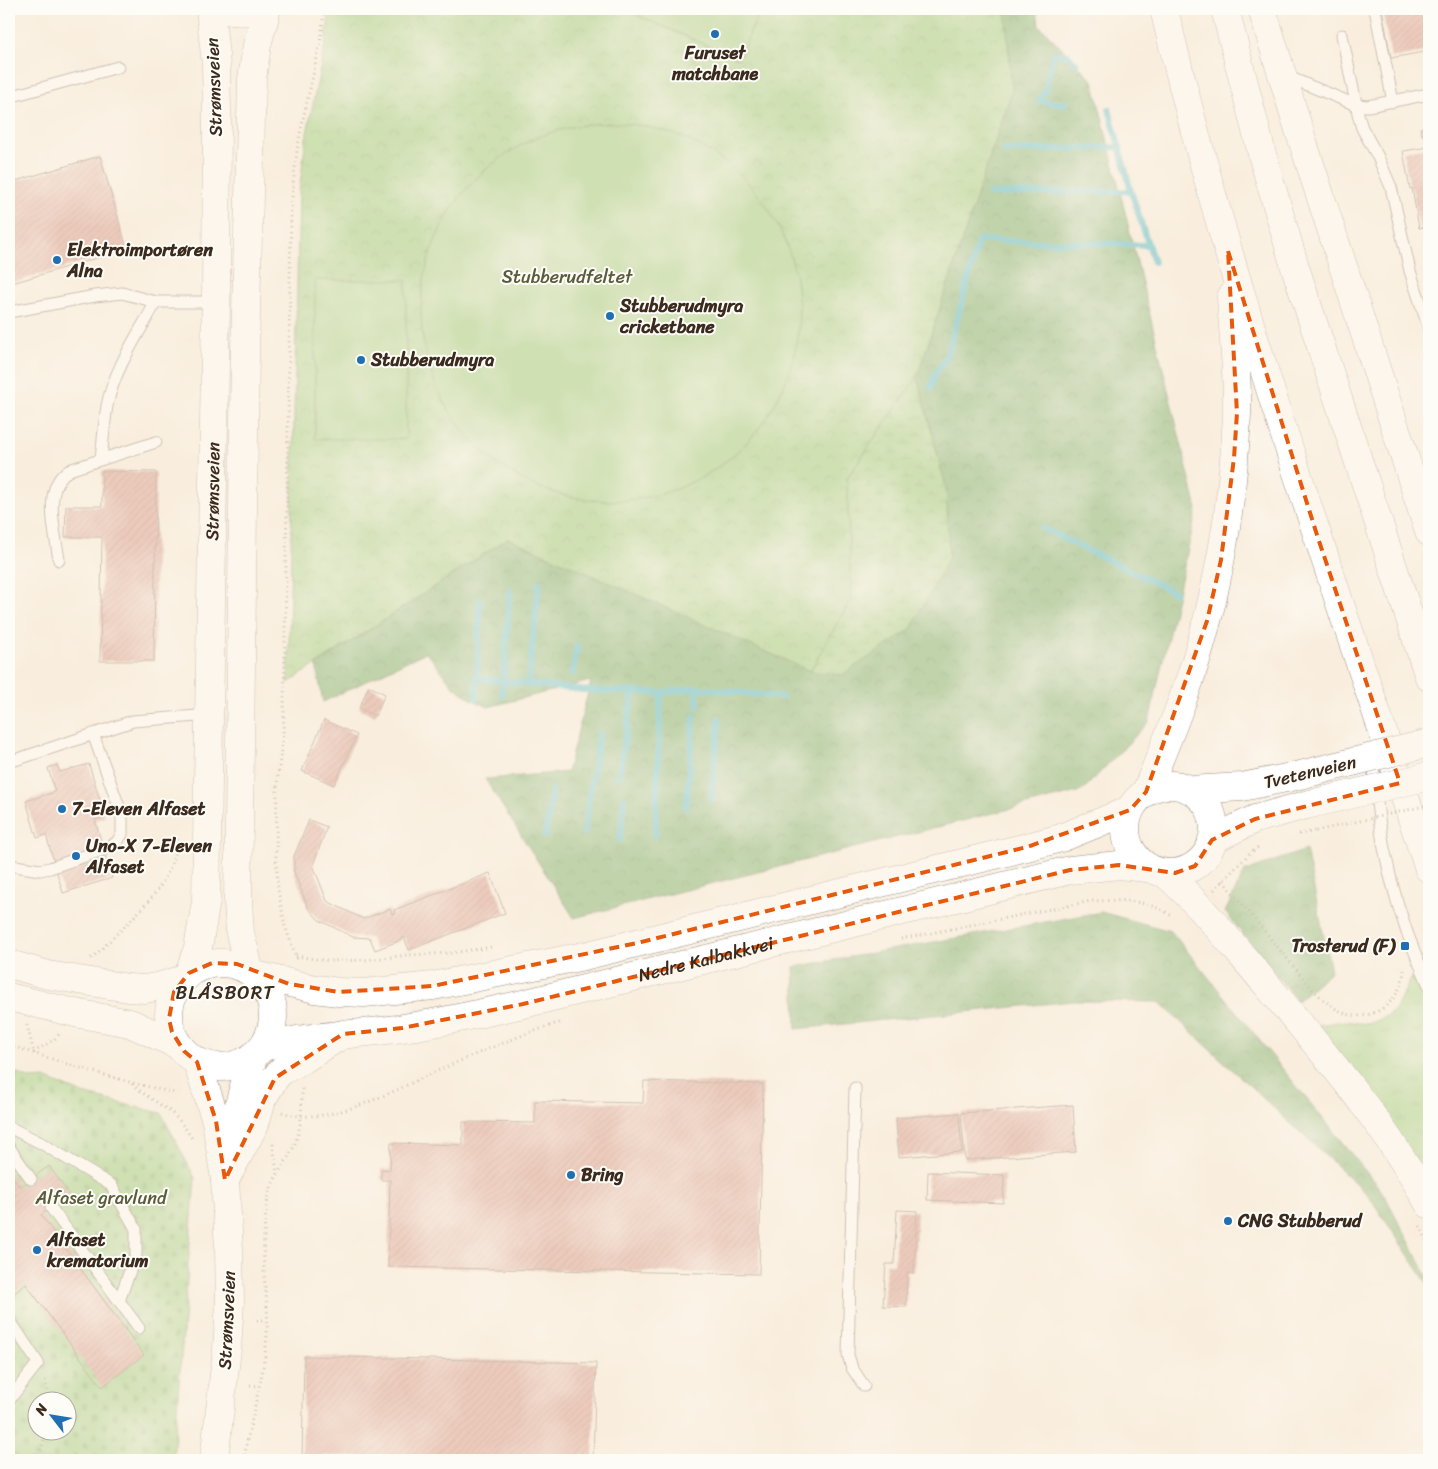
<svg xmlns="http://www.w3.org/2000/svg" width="1438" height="1469" font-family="Sriracha,sans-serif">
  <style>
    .grass { fill: url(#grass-tufts); stroke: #6c7c4e }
    .forest { fill: url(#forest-crowns); stroke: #5c6e46 }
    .wetland { fill: url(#wetland-marsh); stroke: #6c7c4e }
    .cemetery { fill: url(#cemetery-stones); stroke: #6c7c4e; fill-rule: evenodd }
    .park { fill: url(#park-crowns); stroke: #6c7c4e }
    .garden { fill: #9ccf7f; stroke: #6c7c4e }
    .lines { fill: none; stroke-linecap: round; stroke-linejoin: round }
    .stream { stroke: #4fbbcb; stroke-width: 6 }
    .building { fill: url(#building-hatch) }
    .lane-casing { stroke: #9a8c7e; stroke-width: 13 }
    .secondary-casing { stroke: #9a8c7e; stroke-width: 29 }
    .highway-casing { stroke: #9a8c7e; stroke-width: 29 }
    .path { stroke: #9a8c7e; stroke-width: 3; stroke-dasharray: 1 4; stroke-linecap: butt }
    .lane { stroke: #fff; stroke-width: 11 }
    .secondary { stroke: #fff; stroke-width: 28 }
    .highway { stroke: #fff; stroke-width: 28 }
    .highway-bridge-casing { stroke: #9a8c7e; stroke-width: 29; stroke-linecap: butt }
    .path-bridge { stroke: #9a8c7e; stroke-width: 3; stroke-dasharray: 1 4; stroke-linecap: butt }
    .highway-bridge { stroke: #fff; stroke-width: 28 }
    .marked { fill: none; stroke: #e8590c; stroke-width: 4; stroke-dasharray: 10 6; stroke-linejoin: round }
    .poi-dot { fill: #1f6fb2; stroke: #fdfcf7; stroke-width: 2 }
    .labels { text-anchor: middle; stroke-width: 4; stroke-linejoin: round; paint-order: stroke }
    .poi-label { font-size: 18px; font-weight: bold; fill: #3b2a1e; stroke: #fdfcf7; text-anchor: start }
    .street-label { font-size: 18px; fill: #3b2a1e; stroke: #fdfcf7 }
    .park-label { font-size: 18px; fill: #585c3b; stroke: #fdfcf7 }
    .neighbourhood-label { font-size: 19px; letter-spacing: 1px; fill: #3b2a1e; stroke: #fdfcf7 }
  </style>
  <defs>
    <pattern id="grass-tufts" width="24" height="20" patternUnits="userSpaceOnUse" patternTransform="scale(1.25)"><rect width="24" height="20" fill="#9ccf7f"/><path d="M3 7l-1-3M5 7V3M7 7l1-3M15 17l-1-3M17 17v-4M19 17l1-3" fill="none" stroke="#87b26d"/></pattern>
    <pattern id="forest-crowns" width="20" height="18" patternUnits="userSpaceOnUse" patternTransform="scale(1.25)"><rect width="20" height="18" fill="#7db26e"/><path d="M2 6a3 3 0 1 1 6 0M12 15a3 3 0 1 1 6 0" fill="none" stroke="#68915a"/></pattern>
    <pattern id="wetland-marsh" width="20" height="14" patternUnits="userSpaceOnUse" patternTransform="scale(1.25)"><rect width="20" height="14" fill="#9ccf7f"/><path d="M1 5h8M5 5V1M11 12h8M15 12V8" fill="none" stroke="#87b26d"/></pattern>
    <pattern id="cemetery-stones" width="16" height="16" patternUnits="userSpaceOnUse" patternTransform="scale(1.25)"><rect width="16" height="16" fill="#9ccf7f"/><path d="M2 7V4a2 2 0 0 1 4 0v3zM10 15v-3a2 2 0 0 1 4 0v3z" fill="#87b26d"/></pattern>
    <pattern id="park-crowns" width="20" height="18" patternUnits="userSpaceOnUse" patternTransform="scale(1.25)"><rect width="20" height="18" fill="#9ccf7f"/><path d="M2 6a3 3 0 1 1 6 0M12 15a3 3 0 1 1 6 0" fill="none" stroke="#87b26d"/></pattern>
    <pattern id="building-hatch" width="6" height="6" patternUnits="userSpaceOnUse" patternTransform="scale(1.25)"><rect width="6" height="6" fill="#dea093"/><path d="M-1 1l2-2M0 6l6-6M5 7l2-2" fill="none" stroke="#b58377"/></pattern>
  </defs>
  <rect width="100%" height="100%" fill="#fdfcf7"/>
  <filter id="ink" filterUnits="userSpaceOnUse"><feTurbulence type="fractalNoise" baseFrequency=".02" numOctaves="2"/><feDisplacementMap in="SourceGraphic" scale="10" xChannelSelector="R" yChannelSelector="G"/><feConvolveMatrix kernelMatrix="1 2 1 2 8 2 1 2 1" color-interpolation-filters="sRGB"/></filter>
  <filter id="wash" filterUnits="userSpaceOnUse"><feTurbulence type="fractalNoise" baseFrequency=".0096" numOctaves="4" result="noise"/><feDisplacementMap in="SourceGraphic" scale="20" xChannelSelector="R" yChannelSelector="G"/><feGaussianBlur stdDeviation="1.12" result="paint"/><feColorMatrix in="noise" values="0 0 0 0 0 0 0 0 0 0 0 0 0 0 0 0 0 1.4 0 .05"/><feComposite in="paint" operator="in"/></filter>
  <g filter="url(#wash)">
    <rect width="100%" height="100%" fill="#f9eede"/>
    <path class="grass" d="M1412,977L1429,1012V1193L1311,1026L1345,1021L1368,1024L1389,1015L1398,1004Z"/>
    <path class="forest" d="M1005,9H1037L1039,25L1093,80L1197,509L1149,722L1082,791L574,918L485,779L567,772L591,681L488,707L471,699L453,686L426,652L323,702L316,665L508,538L810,671L946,487L917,377L1012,90Z
      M1306,850L1331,971L1297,1001L1225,912L1245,871Z
      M1101,912L1171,931L1384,1194L1429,1279V1286L1368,1195L1159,1002L1074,1001L796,1029L794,967Z"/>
    <path class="wetland" d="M917,377L946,487L949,557L910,630L842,675L810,671L851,599L847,478Z"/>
    <path class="cemetery" d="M9,1069L30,1079L45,1078L83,1094L161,1113L195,1178L173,1460H9ZM38,1402H68V1432H38Z"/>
    <path class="park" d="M330,9H623L738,59L760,9H1005L1012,90L917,377L847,478L851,599L810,671L508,538L288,683L299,193L306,138L325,45Z"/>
    <path class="garden" d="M623,9H760L739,59Z
      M421 312a189 189 0 1 1 378 0a189 189 0 1 1-378 0Z
      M315,280H406V439H315Z"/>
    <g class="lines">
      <path class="stream" d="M1065,104L1039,101L1046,88L1053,54L1068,55L1077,64
        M1109,109L1131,191L1154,262
        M1004,151L1120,147
        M989,194L1131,191
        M931,388L935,374L946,359L979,240L1148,245
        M1042,528L1176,593
        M572,674L577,646
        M477,678L581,690L661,693L696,688L782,697
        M528,685L539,583
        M696,688L698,706
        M502,696L510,591
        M476,699L480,601
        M618,777L633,692
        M711,799L719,719
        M686,807L694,716
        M584,833L599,733
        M545,836L552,790
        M655,836L661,693
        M620,840L624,799"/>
    </g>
    <g id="blocks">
      <path class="building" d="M1382,9H1429V51L1391,58Z
        M1429,126V134L1422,135L1420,128Z
        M1429,147V244L1428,245L1425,227L1419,228L1412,188L1410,189L1403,151Z
        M100,156L127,249L9,284V183Z
        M102,471L156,472L154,661H100L102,537H65L66,506H102Z
        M369,686L385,694L375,716L359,708Z
        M324,720L357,735L334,785L302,771Z
        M89,764L105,817L95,820L112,878L63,893L46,835L37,838L26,801L55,792L48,768L57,765L60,772Z
        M309,820L327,827L313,865L327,901L363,919L390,909L392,914L395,913L394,910L490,873L505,913L409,950L404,937L401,940L375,950L370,938L353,937L319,920L308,908L294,872V856Z
        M644,1081L763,1084L759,1274L388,1267L390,1180H381V1169L390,1170L391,1143L463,1145V1122L535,1123V1101L643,1103Z
        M1073,1105L1076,1152L965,1160L961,1113Z
        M959,1113L962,1152L899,1157L896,1118Z
        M49,1166L69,1194L41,1215L144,1355L102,1387L26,1284L12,1295L9,1291V1172L20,1187Z
        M928,1172L1004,1175L1003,1203L927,1200Z
        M897,1210L917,1211L914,1272H907L906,1307L883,1306L886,1264H894Z
        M304,1356L596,1363L593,1460H375V1457L316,1456V1460H302Z"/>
    </g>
  </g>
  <g filter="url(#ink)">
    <use href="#blocks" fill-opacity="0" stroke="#9a8c7e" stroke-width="1"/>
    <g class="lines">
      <defs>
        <path id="lane" d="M1375,9L1393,102
          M1342,35L1359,118L1362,128L1378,157L1391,187L1410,271L1429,329
          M1286,76L1356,105L1368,106L1429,94
          M9,97L118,67
          M9,312L95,296L122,293L156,302H216
          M101,459C103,442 104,424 107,406C114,369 138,335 156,302
          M59,560C56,537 44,495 62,476C64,473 69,471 72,469L156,442
          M1373,757C1377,836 1395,914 1429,985
          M9,762L133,721L210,715
          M9,865L40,870L50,868L108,848L117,842L122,834V815L93,734
          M855,1088L848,1355L852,1368L864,1386
          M9,1127L41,1143L111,1185L136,1229V1254L119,1301
          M9,1147L31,1179
          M51,1208L139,1328
          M9,1319L38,1363L9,1400"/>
        <g id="secondary">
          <path d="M222,9C234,12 243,13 255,9"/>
          <path d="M249,969L240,933L238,902L245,352L252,79L257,45L267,9"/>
          <path id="s1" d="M189,973L198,948L206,901L216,302L217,112L216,65L210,9"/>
          <path d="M197,1062L216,1121L225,1180L229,1250L230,1303L227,1349L214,1460"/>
          <path d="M229,1157C235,1121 241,1090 254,1056"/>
          <path d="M225,1180L255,1124L262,1099L275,1078L281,1071L304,1059L343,1034"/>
        </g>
        <g id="highway">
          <path d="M1164,9C1233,301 1334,584 1429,869"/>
          <path d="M1225,9L1262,154L1295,267L1429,677"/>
          <path d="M1262,9L1299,130L1429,532"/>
          <circle cx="1170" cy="829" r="44"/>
          <path d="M1190,790L1242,787L1296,776"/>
          <path d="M1146,792C1161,755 1176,719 1189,682C1218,595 1233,505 1237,414C1238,375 1233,335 1231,297"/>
          <path d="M1212,840L1255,819L1306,805"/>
          <path d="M1165,873C1203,907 1234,947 1267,985C1325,1054 1385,1124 1429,1204"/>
          <circle cx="221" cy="1015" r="52"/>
          <path d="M9,964L48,975L128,988L145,989L161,986L181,980"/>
          <path d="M256,975L315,989L339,992L364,993L433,986L584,956L1027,847L1061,838L1130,810"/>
          <path d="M9,997L75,1013L130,1023L178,1045"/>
          <path id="s2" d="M263,1047C310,1035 356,1035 403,1028C444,1022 483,1013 523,1004L1070,870L1119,865L1147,868"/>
        </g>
      </defs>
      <use href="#lane" class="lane-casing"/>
      <use href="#secondary" class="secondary-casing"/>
      <use href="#highway" class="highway-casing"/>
      <path class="path" d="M1299,834L1316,831
        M1223,881L1313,990C1322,998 1332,1008 1344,1013C1374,1024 1402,1000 1404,970
        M1214,890L1249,854L1260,846
        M901,939L1091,901C1120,900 1148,899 1172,916
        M296,956L329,961L365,960L408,955L451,953L492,947
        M91,958C102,950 112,938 122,929C153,897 171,882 178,836
        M297,959L285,926L278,889L276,856L277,785L283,734L284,712L291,211C293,185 295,160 300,134C308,92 321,52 324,9
        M27,1025L34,1053
        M9,1045C66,1064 122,1082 181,1094
        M34,1053C42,1045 53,1043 59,1034
        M132,1084C143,1094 155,1101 168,1110C178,1117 186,1129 193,1140
        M282,1112C328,1130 402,1086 444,1068C483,1051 522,1034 562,1022
        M273,1144L277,1173
        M1420,1226L1429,1245
        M257,1320H267
        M45,1380L49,1402
        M250,1385L258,1386
        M38,1460L46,1432
        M244,1460C250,1418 265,1376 267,1333C269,1313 265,1293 264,1272C263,1250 264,1226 267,1204C271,1177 284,1168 294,1146C302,1127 302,1106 302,1086"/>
      <use href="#lane" class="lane"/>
      <use href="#secondary" class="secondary"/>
      <use href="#highway" class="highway"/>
      <defs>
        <path id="highway-bridge" d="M1296,776L1429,743
          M1306,805L1429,776"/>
      </defs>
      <use href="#highway-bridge" class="highway-bridge-casing"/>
      <path class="path-bridge" d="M1316,831L1429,805"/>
      <use href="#highway-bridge" class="highway-bridge"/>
    </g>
  </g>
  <path d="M0 0H1438V1469H0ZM1228,251L1317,535L1400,783L1255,819L1212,840L1195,866L1175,873L1119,865L1070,870L523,1004L402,1028L343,1034L275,1078L225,1180L216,1121L197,1062L184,1051L172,1032L169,1019L174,992L189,973L212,963L237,964L289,984L339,992L433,986L637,943L1027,847L1130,810L1146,792L1207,621L1221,560L1234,458L1237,413Z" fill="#f9eede" fill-opacity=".55" fill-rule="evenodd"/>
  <path class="marked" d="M1228,251L1317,535L1400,783L1255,819L1212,840L1195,866L1175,873L1119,865L1070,870L523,1004L402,1028L343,1034L275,1078L225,1180L216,1121L197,1062L184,1051L172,1032L169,1019L174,992L189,973L212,963L237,964L289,984L339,992L433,986L637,943L1027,847L1130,810L1146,792L1207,621L1221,560L1234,458L1237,413Z"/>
  <g class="poi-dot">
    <circle cx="715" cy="34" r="5"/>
    <circle cx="57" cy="260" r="5"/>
    <circle cx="610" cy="316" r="5"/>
    <circle cx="361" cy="360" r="5"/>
    <circle cx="62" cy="809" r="5"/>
    <circle cx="76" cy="856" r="5"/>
    <rect x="1400" y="941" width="10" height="10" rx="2.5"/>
    <circle cx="571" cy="1175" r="5"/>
    <circle cx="1228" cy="1221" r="5"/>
    <circle cx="37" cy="1250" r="5"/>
  </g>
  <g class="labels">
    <g class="poi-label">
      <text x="715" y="59" text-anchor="middle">Furuset<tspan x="715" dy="21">matchbane</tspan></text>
      <text x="67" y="256">Elektroimportøren<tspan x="67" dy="21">Alna</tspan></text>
      <text x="620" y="312">Stubberudmyra<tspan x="620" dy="21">cricketbane</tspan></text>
      <text x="371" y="366">Stubberudmyra</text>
      <text x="72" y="815">7-Eleven Alfaset</text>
      <text x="86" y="852">Uno-X 7-Eleven<tspan x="86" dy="21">Alfaset</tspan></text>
      <text x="1395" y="952" text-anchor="end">Trosterud (F)</text>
      <text x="581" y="1181">Bring</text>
      <text x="1238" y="1227">CNG Stubberud</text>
      <text x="47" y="1246">Alfaset<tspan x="47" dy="21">krematorium</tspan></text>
    </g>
    <g class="street-label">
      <text transform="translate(214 87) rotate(-92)" y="6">Strømsveien</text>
      <text dy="6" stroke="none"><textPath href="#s1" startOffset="484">Strømsveien</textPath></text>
      <text transform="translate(1310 772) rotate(-13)" y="6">Tvetenveien</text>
      <text dy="6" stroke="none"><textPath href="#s2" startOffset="452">Nedre Kalbakkvei</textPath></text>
      <text transform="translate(227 1320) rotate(-87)" y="6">Strømsveien</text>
    </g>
    <g class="park-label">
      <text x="567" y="283">Stubberudfeltet</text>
      <text x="101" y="1204">Alfaset gravlund</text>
    </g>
    <g class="neighbourhood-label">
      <text x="225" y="999">BLÅSBORT</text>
    </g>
  </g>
  <rect width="1438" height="1469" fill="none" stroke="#fdfcf7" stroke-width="30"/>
  <g transform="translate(52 1416) rotate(301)"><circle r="24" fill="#fdfcf7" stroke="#afa8a0"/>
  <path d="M0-4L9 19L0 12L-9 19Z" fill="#1f6fb2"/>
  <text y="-8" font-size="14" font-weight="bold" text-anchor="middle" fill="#3b2a1e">N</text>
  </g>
</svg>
